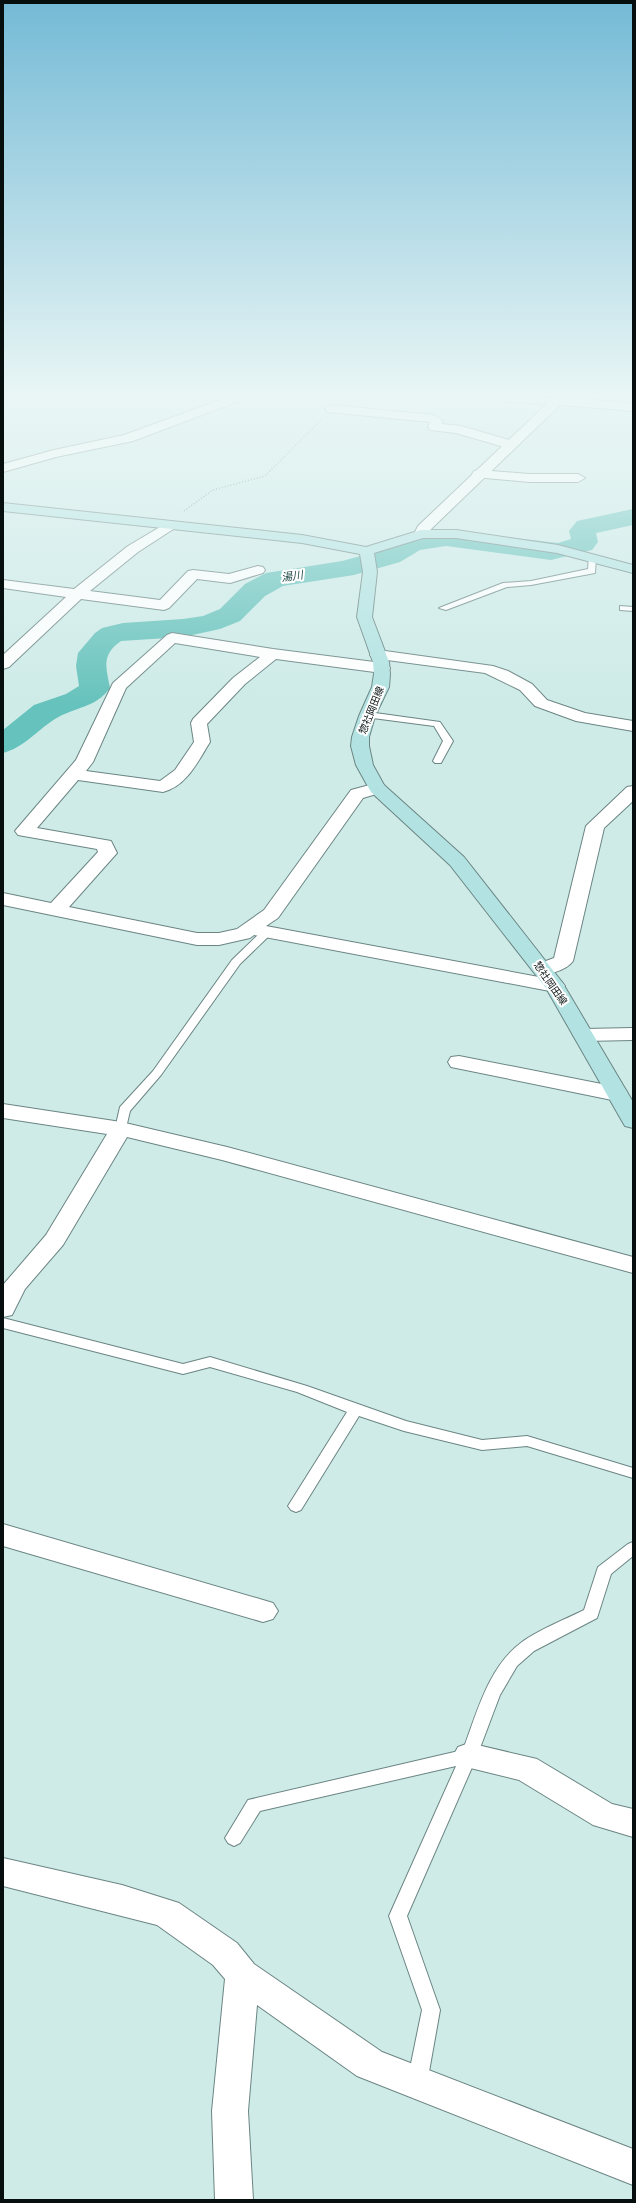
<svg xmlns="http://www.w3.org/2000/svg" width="636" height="2203" font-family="'DM Sans','Noto Sans JP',sans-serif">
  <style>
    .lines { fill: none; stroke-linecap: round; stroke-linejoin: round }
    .river { fill: #66c2bc; fill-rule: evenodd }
    .service-casing { stroke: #6b8583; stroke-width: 2 }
    .minor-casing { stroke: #6b8583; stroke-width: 2 }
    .tertiary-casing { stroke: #6b8583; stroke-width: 2 }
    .secondary-casing { stroke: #6b8583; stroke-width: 2 }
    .path { stroke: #7a8e8c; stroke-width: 1.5; stroke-dasharray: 1 2; stroke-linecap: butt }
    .service { fill: #fff; fill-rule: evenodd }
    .minor { fill: #fff; fill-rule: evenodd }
    .tertiary { fill: #fff; fill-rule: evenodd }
    .secondary { fill: #b2e3e2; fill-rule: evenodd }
    .labels { text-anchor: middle; stroke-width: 4; stroke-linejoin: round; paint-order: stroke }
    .far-street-label { font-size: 10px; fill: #060f0e; stroke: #fff }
    .far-water-label { font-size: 11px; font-style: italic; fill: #204a48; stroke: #fff }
  </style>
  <rect width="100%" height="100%" fill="#ceebe8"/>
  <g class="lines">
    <path class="river" d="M633,509V525L596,533L598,542L592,550L551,560L446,546L420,550L400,562L354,575L283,586L265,596L240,621L220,629L183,637L121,641C101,655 106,667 110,688C96,708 74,707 55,719C36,731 25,747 3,753V730L34,705L66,694L79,686L76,666L78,653L95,633L102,628L123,623L183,619L203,616L220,609L245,584L266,573L342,561L382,550L404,537L446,530L558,543L571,539L569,531L577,521Z"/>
    <defs>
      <path id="service" d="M589,555L596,557L595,573L531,585L507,587L446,610L439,608L503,583L531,581L588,569Z
        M620,606L633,607V611L620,610Z
        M368,712L440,722L453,741L441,763H435L433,761L443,741L434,726L365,717L363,715Z
        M266,930L271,933L270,935L240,964L161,1075L130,1111L125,1132H117L115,1129L120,1107L153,1071L232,960L262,931Z
        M3,1318L183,1364L210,1357L307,1386L406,1421L482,1440L527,1436L633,1468V1478L527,1446L482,1450L404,1431L359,1416L301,1510L296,1512L291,1510L288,1506L347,1412L297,1392L210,1367L183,1374L3,1328Z
        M633,1542V1556L611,1574L597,1618L534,1651L517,1666L500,1695L477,1756L407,1916L440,2010L427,2083L424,2090L417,2092L410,2090L407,2083L422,2010L389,1916L456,1766L260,1811L240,1843L234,1846L228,1843L225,1838L248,1800L463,1750C477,1713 488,1667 522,1642C540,1629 564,1620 584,1610L598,1567L628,1544Z"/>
      <path id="minor" d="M228,397H244L242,400L133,441L56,457L3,472V464L54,450L124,435Z
        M493,397L562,398L564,401L558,405L499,401Z
        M331,405L434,415L443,421L442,424L461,426L516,442L517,445L511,449L456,433L430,430L428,427L430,422L327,412L325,409Z
        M479,470L529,474H578L585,478L578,482H529L474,477L472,474L474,471Z
        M170,521L177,525L175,528L138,552L90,591L160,600L188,571L193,570L229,574L258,566L263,567L265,570L263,573L230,583L197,579L169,608L164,610L81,599L9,667L3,669V655L66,597L3,588V580L74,589L128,546Z
        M172,633L273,649L382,663L388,665L390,668L388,671L382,673L276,659L245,684L207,724L210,742C198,761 187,786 163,792L78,780L37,828L111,841L117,853L69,907L197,933H219L237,929L264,910L351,790L377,783L383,784L386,788L383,792L363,798L278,918L266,926L555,980L562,982L565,986L562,990L555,992L254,935L250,938L219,945H197L3,905V893L51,903L98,852L97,849L18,835L15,831L76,760L113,683L167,635ZM175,643L260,657L233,678L193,719L191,723L194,742L175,770L160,781L86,771L93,762L126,688Z
        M378,650L493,666L508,671L532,684L547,700L585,713L633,721V731L576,721L535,706L520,690L485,673L372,658L370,655L372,652Z
        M633,786V801L604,828L573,961C566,971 546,976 535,973L532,969L535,965L554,958L586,826L627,787Z
        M633,1028V1040L584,1041L577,1039L573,1035L577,1031L584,1029Z
        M459,1056L617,1087L625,1089L628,1094L625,1099L617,1101L451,1067L448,1062L451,1057Z
        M3,1104L121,1122L227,1147L633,1257V1273L222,1160L127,1137L63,1245L25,1289L12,1315L3,1317V1285L46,1235L107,1134L3,1118Z
        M3,1524L263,1600L273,1603L278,1611L273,1619L263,1622L3,1546Z
        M469,1743L537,1759L612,1804L633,1809V1837L593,1825L519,1780L458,1765L453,1756L458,1747Z
        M3,1858L122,1885L179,1903L237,1943L254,1964L382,2052L633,2149V2185L357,2076L257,2005L248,2111L253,2200H215L212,2111L225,1979L213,1965L157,1925L3,1886Z"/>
      <path id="tertiary" d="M554,397L633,403V411L560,405L429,531L426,537H416L414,534L418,526Z"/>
      <path id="secondary" d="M3,503L302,535L366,547L421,530H456L558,545L633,565V573L557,553L456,538H423L374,553L377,572L372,617L389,662L390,674L389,687L375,716L369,737V746L373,765L384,785L464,857L562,982L633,1102V1128L625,1126L622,1121L546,988L450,865L371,792L356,765L351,746L352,737L359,716L372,687L374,674L373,662L357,617L363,572L360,554L302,543L3,511Z"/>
    </defs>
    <use href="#service" class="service-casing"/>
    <use href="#minor" class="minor-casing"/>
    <use href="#tertiary" class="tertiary-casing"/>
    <use href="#secondary" class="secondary-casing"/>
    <path class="path" d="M184,511L213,490L265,476L321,420"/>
    <use href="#service" class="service"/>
    <use href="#minor" class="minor"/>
    <use href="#tertiary" class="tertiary"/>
    <use href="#secondary" class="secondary"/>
  </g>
  <linearGradient id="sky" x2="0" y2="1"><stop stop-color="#74bad6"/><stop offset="0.56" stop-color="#e9f6f5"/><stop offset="1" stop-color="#e9f6f5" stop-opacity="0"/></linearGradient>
  <rect width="636" height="705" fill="url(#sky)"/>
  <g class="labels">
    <g class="far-street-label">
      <text transform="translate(371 710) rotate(-68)" y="4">惣社岡田線</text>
      <text transform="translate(551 983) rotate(55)" y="4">惣社岡田線</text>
    </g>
    <g class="far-water-label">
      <text transform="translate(292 576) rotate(-8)" y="4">湯川</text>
    </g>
  </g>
  <rect width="636" height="2203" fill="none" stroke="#060f0e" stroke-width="8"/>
</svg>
